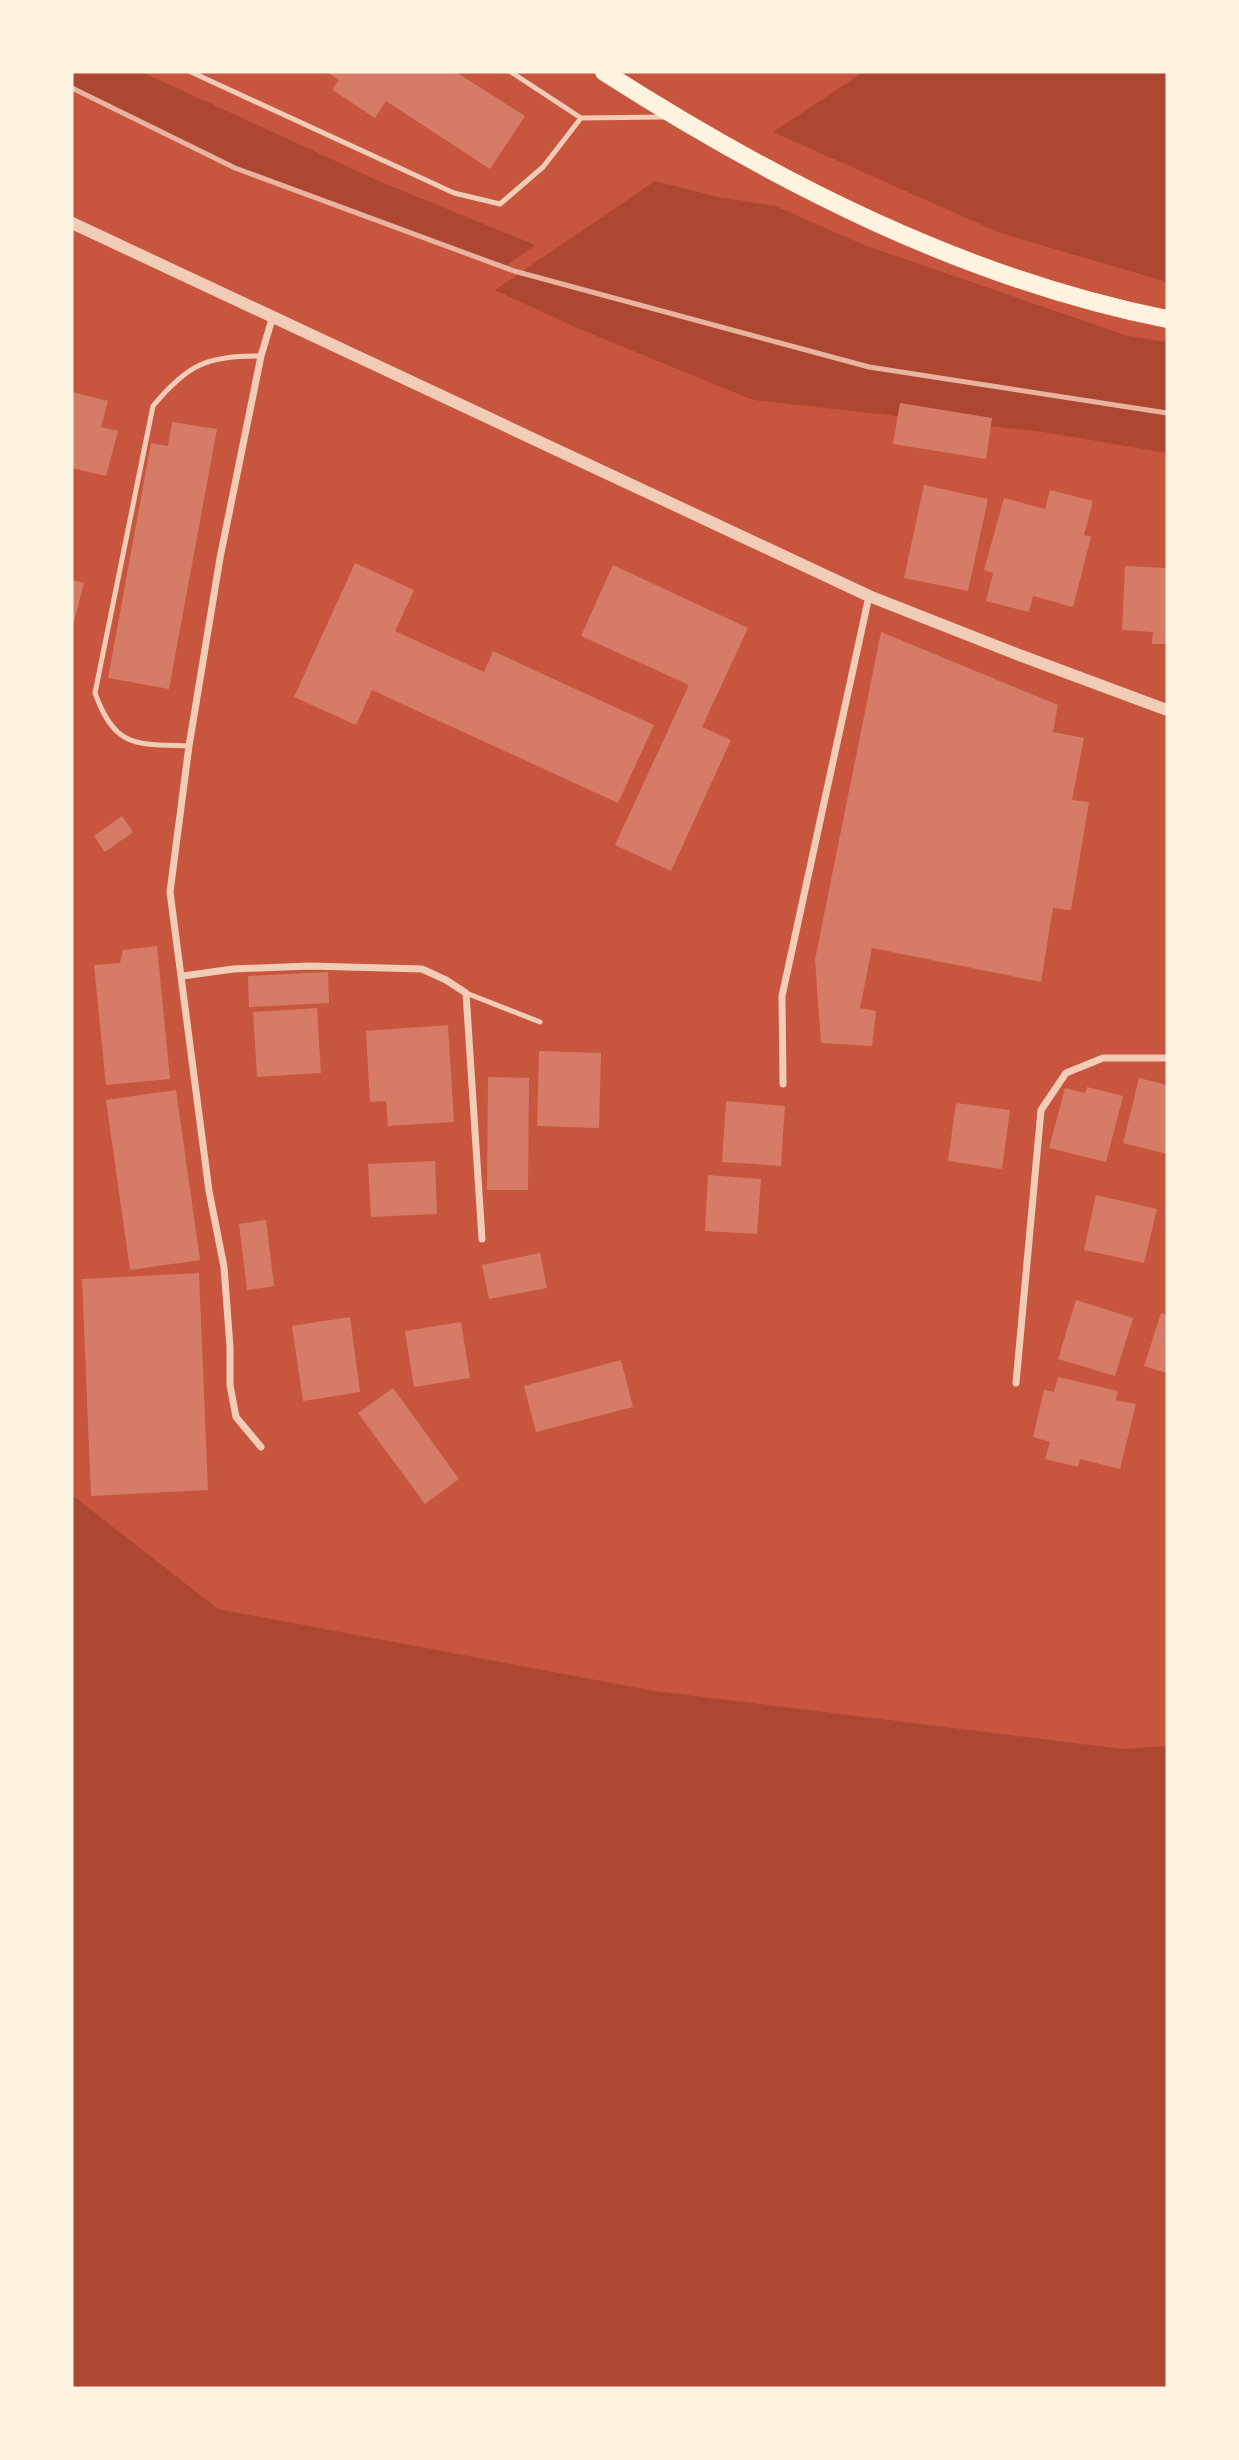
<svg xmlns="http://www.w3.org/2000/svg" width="1239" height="2460" font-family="'PT Serif',serif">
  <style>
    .green { fill: #ae4732 }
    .building { fill: #d67c66 }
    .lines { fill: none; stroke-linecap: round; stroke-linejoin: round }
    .service { stroke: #f1ccb7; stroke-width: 5 }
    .minor { stroke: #f1ccb7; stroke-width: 7 }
    .tertiary { stroke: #f1ccb7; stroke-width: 12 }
    .primary { stroke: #fff3e0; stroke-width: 18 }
    .rail { stroke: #e9b49f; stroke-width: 5 }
  </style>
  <rect width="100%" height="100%" fill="#c8553d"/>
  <path class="green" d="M72,72H142L381,182L535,245L504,267L235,168L72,88Z
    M863,72H1167V282L1000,233L773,132Z
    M655,181L718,197L775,206L864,245L1128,336L1167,342V453L1043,432L753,400L577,328L495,290Z
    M72,1495L218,1609L655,1691L1122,1749L1167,1746V2388H72Z"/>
  <path class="building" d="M327,72H456L525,116L490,169L386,101L375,118L334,91L333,88L339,80Z
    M72,392L108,401L101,427L118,431L106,476L72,468Z
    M900,403L992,418L986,459L893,444Z
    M172,422L217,429L169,689L108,678L151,443L168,446Z
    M924,485L988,499L968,591L904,578Z
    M1050,490L1093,501L1084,535L1091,537L1073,607L1033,596L1029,612L986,601L993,573L984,570L1004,498L1045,509Z
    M355,563L414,590L395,631L484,672L493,651L654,725L618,803L372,690L356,725L294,697Z
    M613,565L748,628L702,727L731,740L671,871L615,845L689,685L581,636Z
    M1125,566L1167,568V644H1152L1153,632L1122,630Z
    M72,580L84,583L73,625H72Z
    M881,632L1058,705L1053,732L1084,738L1072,800L1089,802L1071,910L1053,908L1041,982L872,948L860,1008L876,1011L872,1046L821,1043L815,960Z
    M122,816L133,832L105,852L94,836Z
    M157,946L170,1079L106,1085L94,965L120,963L123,950Z
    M328,972L329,1003L249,1007L248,976Z
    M317,1008L321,1073L257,1077L253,1012Z
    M448,1025L454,1122L388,1126L386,1101L370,1102L366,1031Z
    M539,1051L601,1053L599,1128L537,1126Z
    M488,1077L529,1078L528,1190H487Z
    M1139,1078L1167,1085V1154L1123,1143Z
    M1087,1087L1123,1096L1106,1162L1049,1148L1065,1088L1085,1093Z
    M176,1090L200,1260L130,1270L106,1100Z
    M726,1101L785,1106L781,1166L722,1162Z
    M956,1103L1010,1110L1002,1169L948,1161Z
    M435,1161L437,1214L371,1217L368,1164Z
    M708,1175L761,1179L757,1234L705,1231Z
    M1096,1195L1157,1209L1144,1263L1084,1250Z
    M266,1220L274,1286L247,1290L239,1224Z
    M540,1253L547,1288L489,1299L482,1265Z
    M199,1273L208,1490L91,1496L82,1279Z
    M1076,1300L1133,1318L1115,1376L1058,1359Z
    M1161,1313L1167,1315V1373L1144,1366Z
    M350,1317L360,1392L303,1401L292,1326Z
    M461,1322L470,1378L414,1387L405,1331Z
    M621,1360L633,1407L536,1432L524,1386Z
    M1058,1377L1118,1391L1116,1400L1136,1404L1120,1469L1080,1459L1078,1467L1045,1459L1050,1442L1033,1437L1044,1390L1054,1392Z
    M393,1388L459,1479L425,1504L358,1413Z"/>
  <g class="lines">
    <path class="service" d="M191,72L454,193L500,204L543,167L581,118
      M511,72L581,118L666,117
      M189,746C137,744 115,749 95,693L153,406C187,365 207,355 261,356
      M466,993L540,1022"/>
    <path class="minor" d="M183,976L233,969L309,966L422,969L446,980L466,993L482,1239
      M783,1084L782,996L869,596
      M1016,1383L1041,1110L1066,1073L1103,1058H1167
      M261,1447L236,1417L230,1385V1347L224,1267L209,1191L170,892L189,746L220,558L261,356L272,319"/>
    <path class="tertiary" d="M72,223L869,596L1014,653L1167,710"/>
    <path class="primary" d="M604,72C776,182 965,279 1167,319"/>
    <path class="rail" d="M72,88L235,168L514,271L869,367L1167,413"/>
  </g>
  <rect width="1239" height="2460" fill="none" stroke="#fff3e0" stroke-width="147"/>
</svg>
